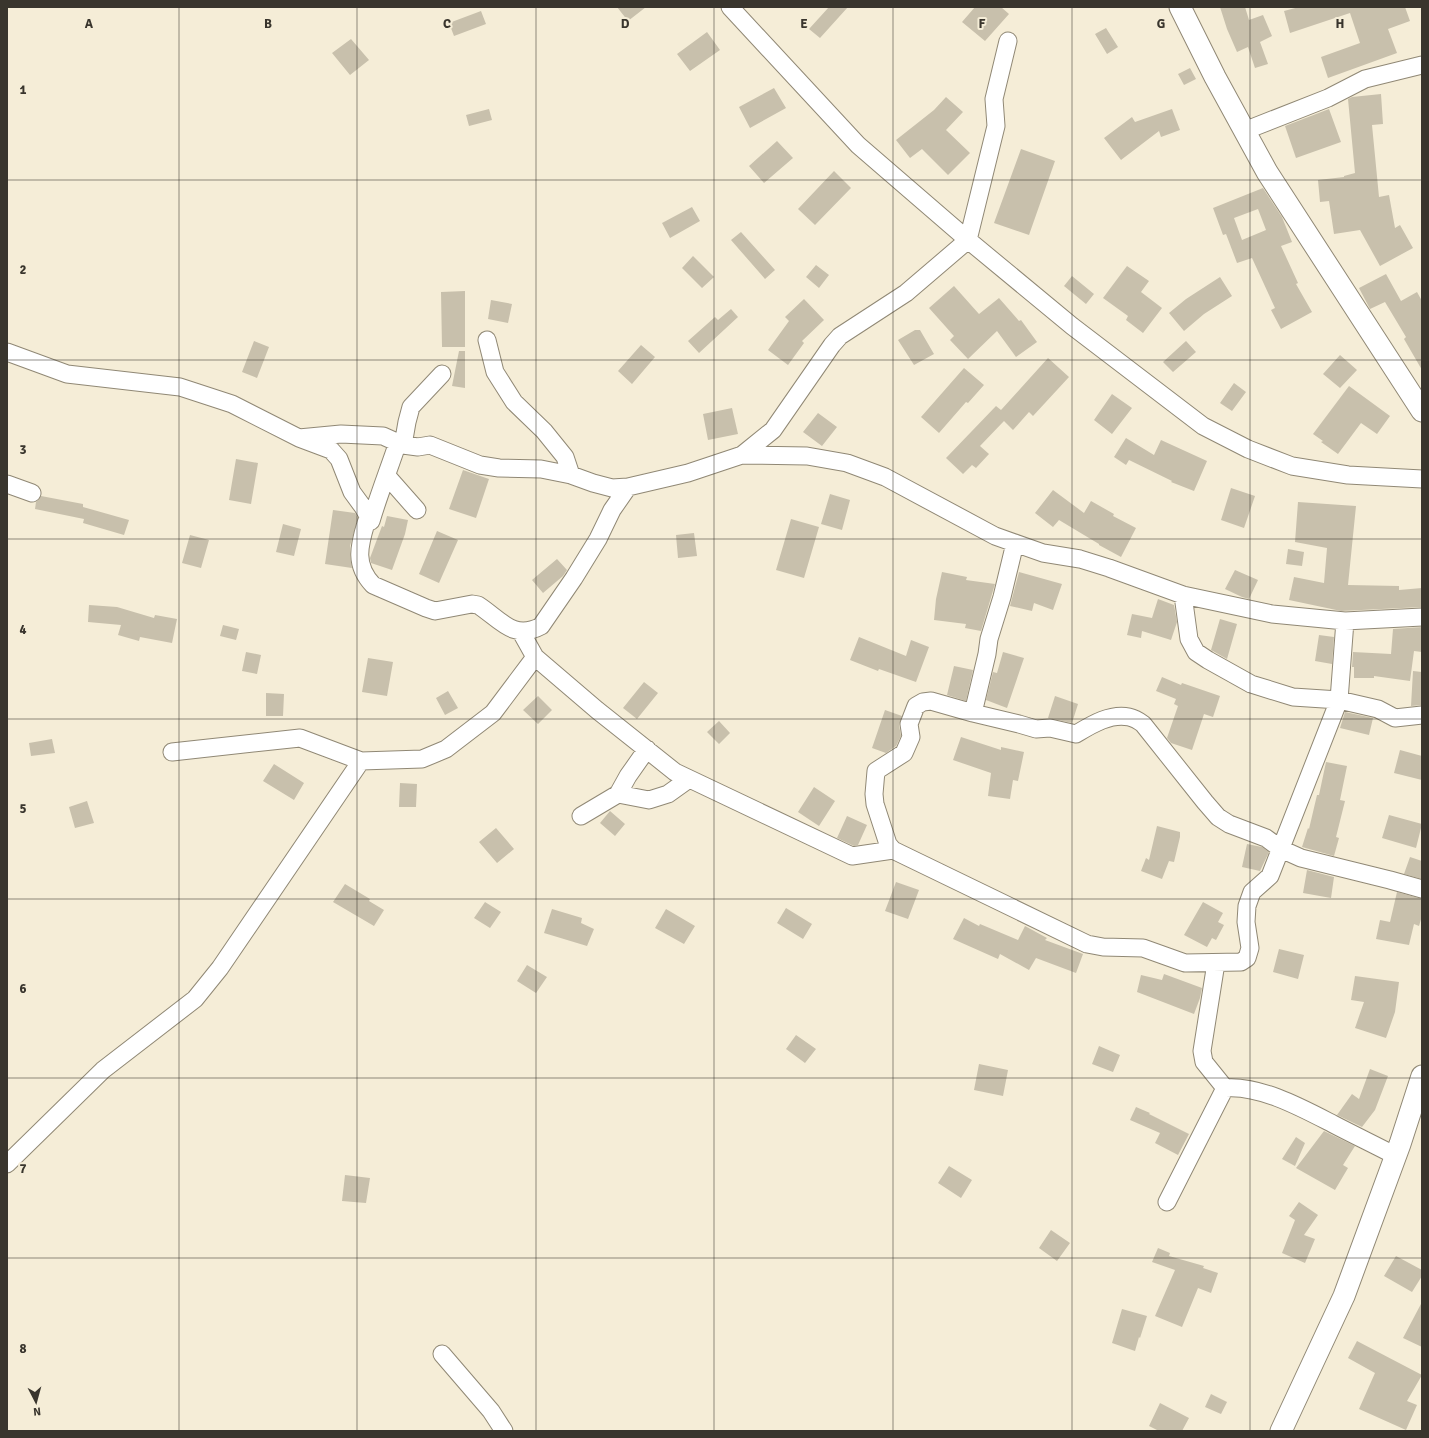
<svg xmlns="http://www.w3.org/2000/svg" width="1429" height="1438" font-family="Signika,sans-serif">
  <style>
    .building { fill: #c8c0ac; fill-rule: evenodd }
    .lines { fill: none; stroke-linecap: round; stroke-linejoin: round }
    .minor-casing { stroke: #908875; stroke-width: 19 }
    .tertiary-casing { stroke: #908875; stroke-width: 23 }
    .minor { stroke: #fff; stroke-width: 17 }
    .tertiary { stroke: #fff; stroke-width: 21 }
    .grid { fill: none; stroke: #39352d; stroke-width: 1; stroke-opacity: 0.55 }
    .grid-label { font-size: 13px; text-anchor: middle; font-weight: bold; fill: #39352d; stroke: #f5edd7; stroke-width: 4; stroke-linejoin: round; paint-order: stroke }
  </style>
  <rect width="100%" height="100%" fill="#f5edd7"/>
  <path class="building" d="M617,7H646L628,21Z
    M829,7H848L820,38L809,29Z
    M975,7H1001L1009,14L985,41L962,22Z
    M1220,7H1245L1249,20L1263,15L1272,36L1260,42L1268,64L1255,68L1248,47L1237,52L1227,29Z
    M1299,7H1405L1410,21L1388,29L1397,53L1328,78L1321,57L1360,43L1350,13L1290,33L1284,11Z
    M481,11L486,24L454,36L449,23Z
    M1106,28L1118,47L1107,54L1095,34Z
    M707,32L720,50L690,71L677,54Z
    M351,39L369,60L350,75L332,53Z
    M1190,68L1196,79L1184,85L1178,74Z
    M774,88L786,108L750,128L739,107Z
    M1381,94L1383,124L1372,125L1379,197L1389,195L1395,228L1400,225L1413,248L1380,266L1360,230L1334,234L1329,201L1320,202L1318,180L1344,177V176L1355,173L1348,99L1352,97Z
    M946,97L963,112L946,130L970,153L948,175L922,149L910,158L896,140L934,110Z
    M489,109L492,120L469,126L466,115Z
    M1172,109L1180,130L1161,137L1159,131L1121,160L1104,138L1132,117L1135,122Z
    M1329,109L1341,142L1296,158L1285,126Z
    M777,141L793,158L764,183L749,166Z
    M1021,149L1055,161L1029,235L994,223Z
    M834,171L851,188L815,225L798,209Z
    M1263,188L1282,217L1292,242L1281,246L1298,283L1296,284L1312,312L1281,329L1271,310L1275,308L1252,258L1237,263L1226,234L1223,235L1213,208ZM1258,209L1266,230L1242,240L1234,218Z
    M692,207L700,221L670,238L662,223Z
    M741,232L775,270L765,279L731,240Z
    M693,256L714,277L702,288L682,268Z
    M816,265L829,275L819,288L806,277Z
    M1127,266L1149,281L1141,292L1162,308L1143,333L1126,320L1128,316L1103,298Z
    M1386,274L1401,301L1417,292L1422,301V370L1404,339L1406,337L1385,302L1370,309L1359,288Z
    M1072,276L1094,294L1086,304L1064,286Z
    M1220,277L1232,296L1204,314L1184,331L1169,313L1186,299Z
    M954,286L979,314L999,298L1019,321L1021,320L1037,342L1016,357L997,331L968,359L950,340L954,336L929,308Z
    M465,291V347H442L441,292Z
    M804,299L824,320L802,341L804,343L788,365L768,350L789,321L785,317Z
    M491,300L512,304L508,323L488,319Z
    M731,309L738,317L699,353L688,341L715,317L718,320Z
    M915,330H920L934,354L914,365L898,340Z
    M254,341L269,347L257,378L242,372Z
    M1186,341L1196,352L1173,372L1163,362Z
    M641,345L655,357L632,384L618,371Z
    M459,351H465V388L452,386Z
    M1340,355L1357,370L1340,388L1323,374Z
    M1048,358L1069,377L1033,416L1029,412L1013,430L1004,421L980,446L989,454L976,468L972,465L963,474L946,458L996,406L1001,410Z
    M964,368L984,385L968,403L966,402L939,433L921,417Z
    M1234,383L1246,392L1232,411L1220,403Z
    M1349,386L1390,416L1377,434L1361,423L1338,454L1321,442L1323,441L1313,434Z
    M1112,394L1132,408L1112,434L1094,420Z
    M732,408L738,434L708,440L703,414Z
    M818,413L837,427L822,446L803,432Z
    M1126,438L1154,455L1161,440L1207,461L1194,491L1171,482L1172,481L1129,460L1126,465L1114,457Z
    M236,459L258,463L251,504L229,500Z
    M463,470L489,479L476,518L449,509Z
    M1231,488L1255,496L1244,528L1221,520Z
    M1053,490L1084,513L1091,501L1114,514L1113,516L1136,528L1121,557L1099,545V544L1059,520L1053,527L1035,513Z
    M830,494L850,500L842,530L821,524Z
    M41,496L83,504V507L129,520L124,535L83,523L84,519L35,509L36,502Z
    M1298,502L1356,506L1348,585L1399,586V590L1422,588V607L1341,611L1289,600L1294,577L1324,583L1327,548L1295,542Z
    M333,510L355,513L358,518L350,546V556L352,568L325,564Z
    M387,516L408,520L405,534L392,570L371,563L370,558L382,526L384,527Z
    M791,519L819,527L804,578L776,570Z
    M283,524L301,529L294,556L276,552Z
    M437,531L458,540L439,583L419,574Z
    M694,533L697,556L678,558L676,535Z
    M190,535L209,540L201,568L182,563Z
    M1288,549L1304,552L1302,566L1286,564Z
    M557,559L567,570L563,576L543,593L532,580Z
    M1235,570L1258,580L1249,599L1242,597L1225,589Z
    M942,572L967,577L966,580L995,584L981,631L965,628L966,624L934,620L936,599Z
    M1019,572L1062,584L1053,610L1034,603L1032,611L1010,606Z
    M1158,599L1174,605L1177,622L1171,640L1142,631L1141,638L1127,635L1132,614L1152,618Z
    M89,605L117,607L154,618L155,615L177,619L172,643L140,637L139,641L118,635L121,625L88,622Z
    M1220,619L1237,624L1227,659L1211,650Z
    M223,625L239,629L236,640L220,636Z
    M1422,627V652L1414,651L1410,681L1374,676V678H1354V667H1352L1353,652L1391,654L1393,629Z
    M1319,635L1334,637L1332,664L1315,661Z
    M859,637L906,656L911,640L929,647L916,682L879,669L878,671L850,660Z
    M246,652L261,655L257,674L242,671Z
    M1003,652L1024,658L1007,708L986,700L993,672L997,673Z
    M368,658L393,662L387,696L362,692Z
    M954,666L973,670L966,701L947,695Z
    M1413,671L1422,672V705L1411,706Z
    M1162,677L1181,685L1182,683L1220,696L1213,717L1204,714L1192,750L1171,743L1167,738L1178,706L1174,704L1176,699L1156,691Z
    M644,682L658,693L637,719L623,708Z
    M448,691L458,708L445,715L436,698Z
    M266,693L284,694L283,716H266Z
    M538,696L552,710L538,724L523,710Z
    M1055,696L1078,704L1072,723L1048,718Z
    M885,710L902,716L899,725L901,736L896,746L886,753L872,748Z
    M1345,712L1373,718L1369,735L1340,728Z
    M719,721L730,733L719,744L707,732Z
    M961,737L1001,750V747L1024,752L1018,781L1013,780L1010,799L988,796L991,773L953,760Z
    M52,739L55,753L31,756L29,743Z
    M1400,750L1422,756V780L1394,773Z
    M1326,762L1347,766L1340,800L1345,801L1336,837L1339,838L1334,856L1302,847L1308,828L1309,829L1317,795H1319Z
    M274,764L304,783L294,800L263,781Z
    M400,783L417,784L416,807H399Z
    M814,787L835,801L819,826L798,812Z
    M87,801L94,823L75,828L69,807Z
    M610,811L625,824L615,836L600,823Z
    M1389,815L1422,824L1416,848L1382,838Z
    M847,816L867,825L858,845L854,846L837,838Z
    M1157,826L1180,832V837L1174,862L1169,861L1162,879L1141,871L1146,858L1149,860Z
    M496,828L514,849L497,863L479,842Z
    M1247,844L1262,847L1269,852L1260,871L1242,867Z
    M1410,857L1422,861V879L1404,874Z
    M1307,870L1334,877L1331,898L1303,893Z
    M896,882L919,890L908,919L885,911Z
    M345,884L370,899L369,901L384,910L374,926L333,902Z
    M1397,892L1422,899V916L1419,926L1414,924L1409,945L1376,939L1380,920L1390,922Z
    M485,902L501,912L490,928L474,918Z
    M1203,902L1223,913L1218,922L1224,925L1216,940L1212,938L1207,947L1184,935Z
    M786,908L812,924L803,939L777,923Z
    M552,909L582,918L581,923L594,929L587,946L544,933Z
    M666,909L695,926L684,944L655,928Z
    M964,918L979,926L980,924L1018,940L1025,926L1047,938L1045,940L1083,954L1076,973L1036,958L1029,970L1000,954L998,959L953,939Z
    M1279,949L1304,955L1298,979L1273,972Z
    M527,965L547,977L536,993L517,981Z
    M1164,974L1202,988L1200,998L1194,1014L1137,992L1141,975L1162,980Z
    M1355,976L1399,982L1395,1012L1386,1038L1355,1028L1364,1002L1351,1000Z
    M796,1035L816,1049L805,1063L786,1049Z
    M1099,1046L1120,1055L1113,1072L1092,1064Z
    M979,1064L1008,1070L1003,1096L974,1090Z
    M1370,1069L1388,1076L1375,1110L1362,1127L1337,1115L1352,1094L1359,1099Z
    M1136,1107L1150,1113L1149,1114L1189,1134L1178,1155L1155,1143L1160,1133L1130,1120Z
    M1324,1131L1355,1146L1343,1165L1348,1168L1335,1190L1296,1168Z
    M1296,1137L1305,1143L1295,1166L1282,1159Z
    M949,1166L972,1180L961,1198L938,1183Z
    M345,1175L370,1178L366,1203L342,1201Z
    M1299,1202L1318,1215L1304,1235L1315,1239L1305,1263L1282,1253L1295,1220L1289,1216Z
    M1051,1230L1070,1243L1057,1261L1039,1248Z
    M1158,1248L1170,1253L1169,1256L1204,1266L1203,1268L1218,1273L1211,1293L1198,1288L1182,1327L1155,1316L1175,1270L1152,1262Z
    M1396,1256L1422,1270V1276L1412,1292L1384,1276Z
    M1422,1302V1347L1403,1338Z
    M1122,1309L1147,1316L1140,1338L1139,1337L1135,1351L1112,1343Z
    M1357,1341L1422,1375L1407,1401L1417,1405L1406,1430L1359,1409L1375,1373L1348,1358Z
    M1211,1394L1227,1402L1221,1414L1205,1407Z
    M1160,1403L1189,1418L1182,1431H1159L1149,1426Z"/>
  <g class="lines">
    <defs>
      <path id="minor" d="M730,7L858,145L968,240L1072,326L1203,426L1248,449L1292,466L1348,475L1422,479
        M1244,131L1328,98L1365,79L1422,65
        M487,340L495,372L514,402L544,431L565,457L571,475
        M7,352L67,374L180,387L232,404L299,438L331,450L339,459L352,492L363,507L371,521L366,523C359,546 354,565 373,585L426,608L435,611L472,604L478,605C500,619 513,641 541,626L574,578L598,539L612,510L628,487
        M299,438L341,434L383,436L403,445L418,447L430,445L480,465L499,468L541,469L571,475L593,483L612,488L628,487L688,473L742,455L807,456L847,463L885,477L995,536L1043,553L1080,559L1109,568L1183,595L1272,614L1345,621L1422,617
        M403,445L407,422L411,407L442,374
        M742,455L773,430L832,345L840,336L906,293L968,240L996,126L994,99L1008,41
        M387,476L417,510
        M7,484L32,493
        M371,521C379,494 389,469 398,442
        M1183,595L1189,639L1196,652L1208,660L1251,684L1293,697L1339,700L1378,709L1395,718L1422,715
        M1345,621L1339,700L1270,876L1252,892L1247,906L1246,922L1250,948L1247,958L1241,962L1185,963L1143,948L1103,947L1087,944L893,850L888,844L875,804L874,794L876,771L904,753L911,737L909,724L916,706L923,702L931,701L973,713L1019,724L1036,729L1050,728L1076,734C1091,725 1110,713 1129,717C1134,718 1139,721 1143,724L1205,802L1218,817L1229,824L1266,838L1281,849L1301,858L1390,880L1422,889
        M521,632L535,657L597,710L675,772L852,856L893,850
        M973,713L987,654L989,639L1002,597L1015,543
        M172,752L300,738L361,761L422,759L446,749L493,713L535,657
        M618,794L628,776L647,749
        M581,816L618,794L649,800L668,794L689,779
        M1216,963L1202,1051L1204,1062L1225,1088
        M1225,1088C1260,1085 1302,1108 1333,1124C1354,1135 1375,1145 1396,1156
        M7,1164L103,1070L195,999L220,968L361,761
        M1167,1202L1225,1088
        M442,1354L491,1411L504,1431"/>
      <path id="tertiary" d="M1180,7L1215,77L1267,172L1422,411
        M1281,1431L1344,1296L1400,1144L1422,1076"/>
    </defs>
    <use href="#minor" class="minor-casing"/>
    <use href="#tertiary" class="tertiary-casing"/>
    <use href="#minor" class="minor"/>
    <use href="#tertiary" class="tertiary"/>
  </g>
  <path class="grid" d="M179,7V1431M357,7V1431M536,7V1431M714,7V1431M893,7V1431M1072,7V1431M1250,7V1431M7,180H1422M7,360H1422M7,539H1422M7,719H1422M7,899H1422M7,1078H1422M7,1258H1422"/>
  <g class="grid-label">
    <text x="89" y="28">A</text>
    <text x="268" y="28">B</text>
    <text x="447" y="28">C</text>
    <text x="625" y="28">D</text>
    <text x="804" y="28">E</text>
    <text x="982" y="28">F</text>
    <text x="1161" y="28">G</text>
    <text x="1340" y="28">H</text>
    <text x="23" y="94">1</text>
    <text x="23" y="274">2</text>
    <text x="23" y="454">3</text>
    <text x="23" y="634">4</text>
    <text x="23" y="813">5</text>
    <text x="23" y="993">6</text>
    <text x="23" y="1173">7</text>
    <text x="23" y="1353">8</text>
  </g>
  <rect width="1429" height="1438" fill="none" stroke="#39352d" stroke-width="16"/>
  <g transform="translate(36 1402) rotate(174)" stroke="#f5edd7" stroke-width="3" paint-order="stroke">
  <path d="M0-3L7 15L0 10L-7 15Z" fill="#39352d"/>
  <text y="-6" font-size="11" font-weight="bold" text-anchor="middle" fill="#39352d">N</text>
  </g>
</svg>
